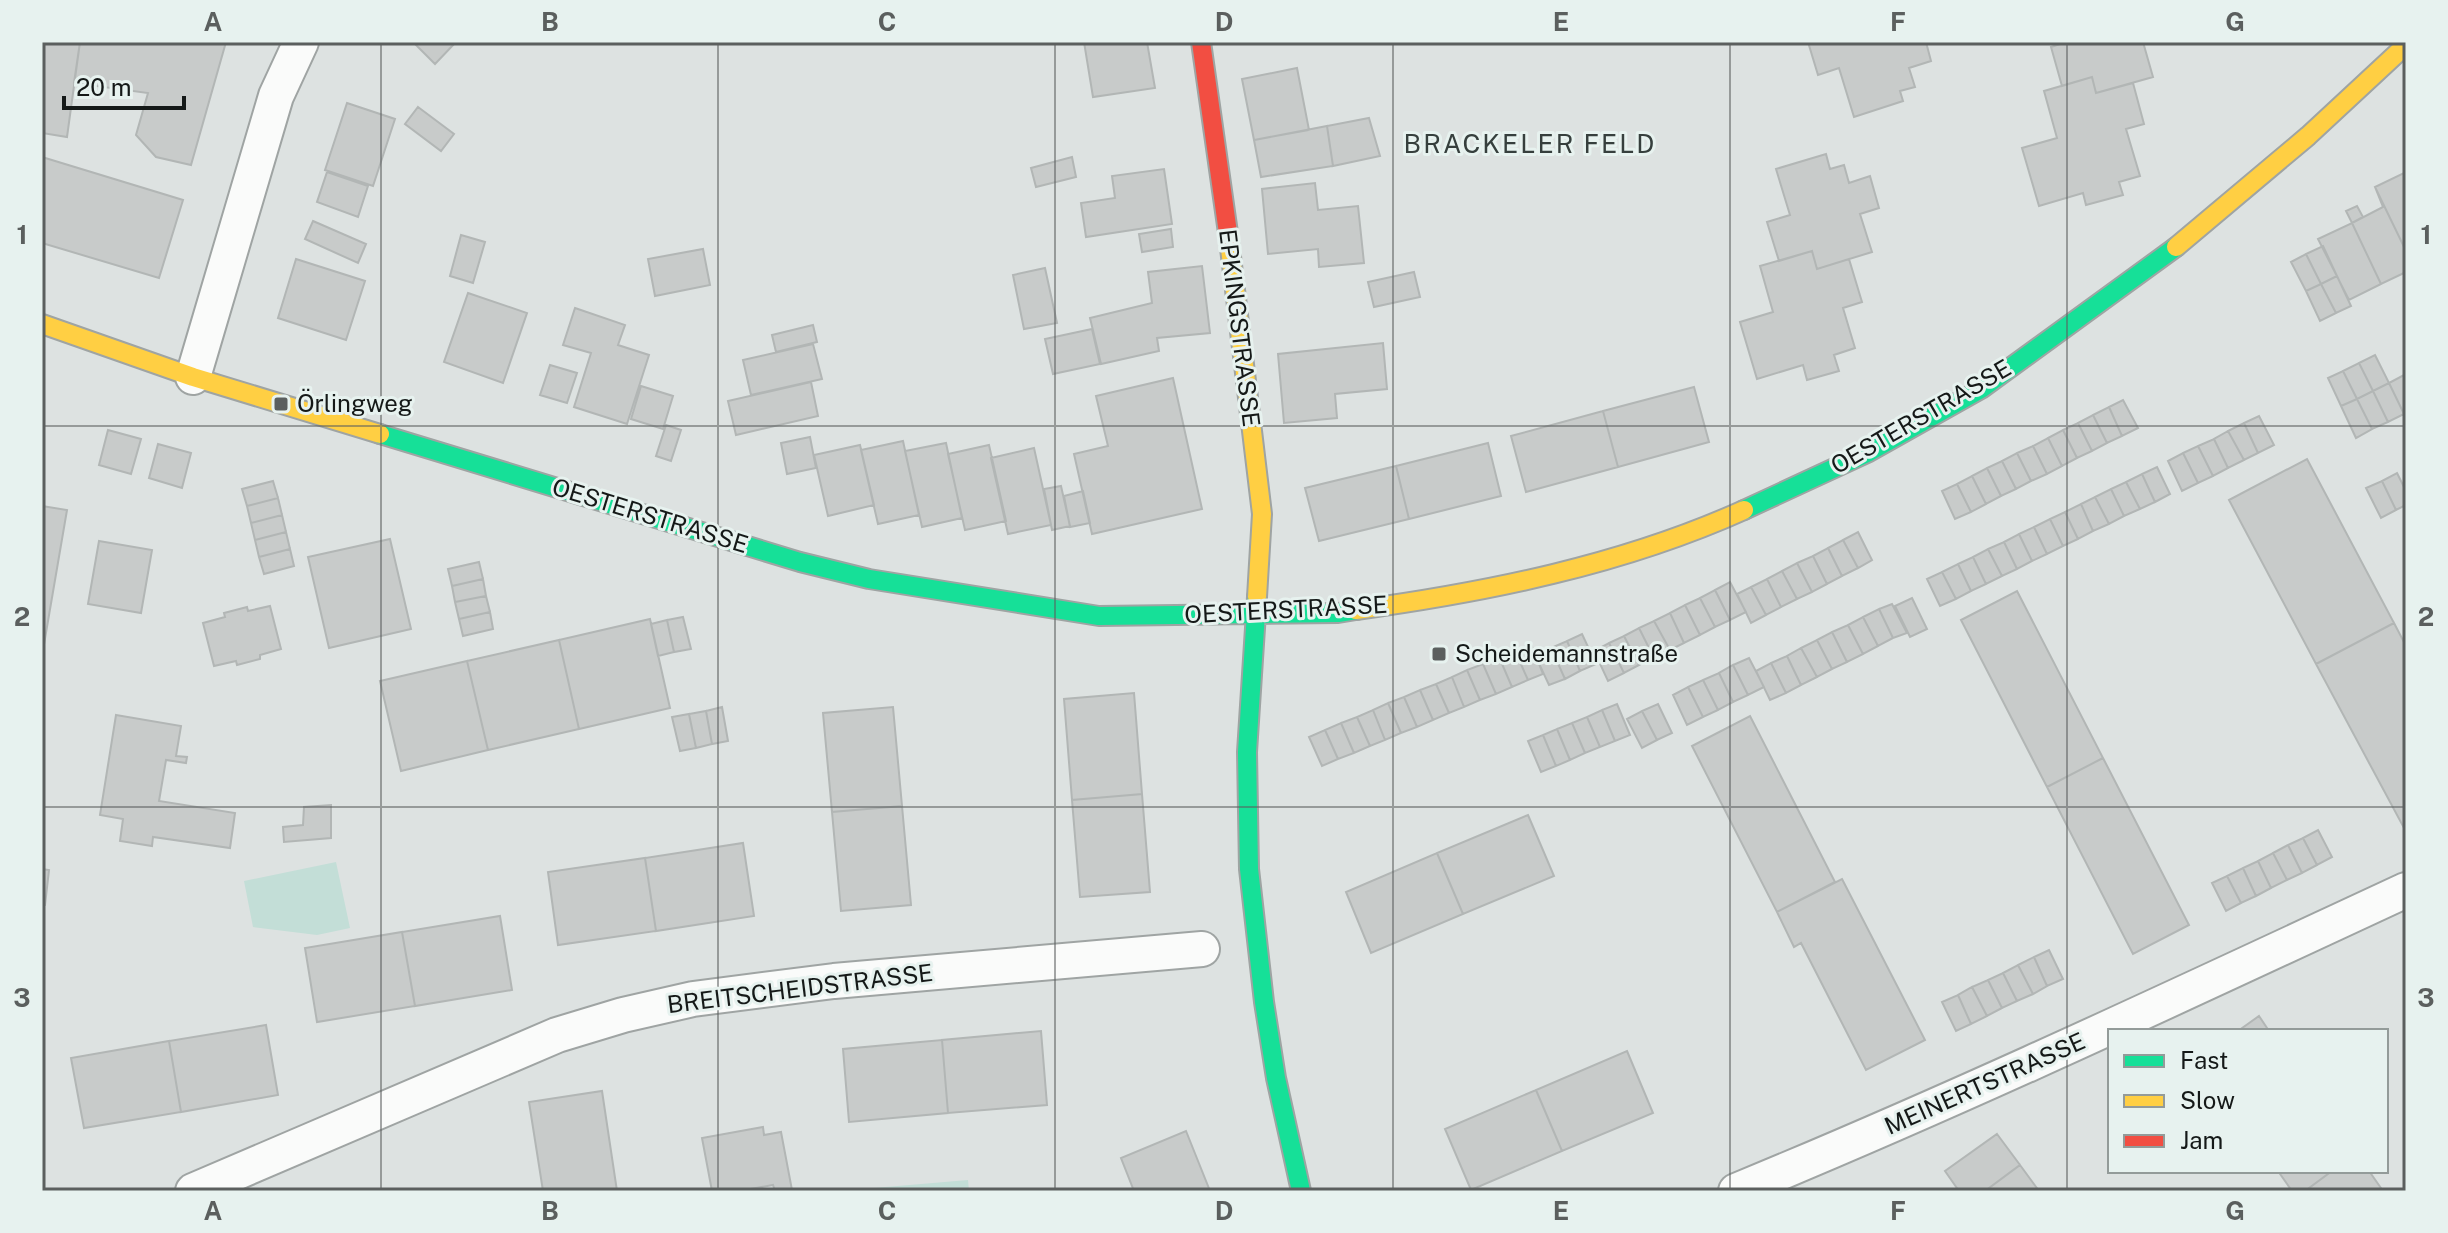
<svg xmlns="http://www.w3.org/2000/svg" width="2448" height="1233" font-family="'Public Sans',sans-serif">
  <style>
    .green { fill: #c3ded7 }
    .building { fill: #c8cbca; stroke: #b2b6b5; stroke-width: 2 }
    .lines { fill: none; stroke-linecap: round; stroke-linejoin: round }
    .street-casing { stroke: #9fa4a3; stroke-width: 38 }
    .fast-casing { stroke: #9fa4a3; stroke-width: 22 }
    .slow-casing { stroke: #9fa4a3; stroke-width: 22 }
    .jam-casing { stroke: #9fa4a3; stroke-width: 22 }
    .street { stroke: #fafbfa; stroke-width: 34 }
    .fast { stroke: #16e098; stroke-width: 18 }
    .slow { stroke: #ffcf43; stroke-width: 18 }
    .jam { stroke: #f24e42; stroke-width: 18 }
    .grid { fill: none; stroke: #5b5f5e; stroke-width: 2; stroke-opacity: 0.55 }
    .poi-dot { fill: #5b5f5e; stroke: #e7f2ef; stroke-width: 3 }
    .labels { text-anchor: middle; stroke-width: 6; stroke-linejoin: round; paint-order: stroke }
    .street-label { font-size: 24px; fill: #151918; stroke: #e7f2ef }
    .poi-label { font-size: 24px; fill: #151918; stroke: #e7f2ef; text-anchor: start }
    .neighbourhood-label { font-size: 26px; letter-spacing: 2px; fill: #363f3d; stroke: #e7f2ef }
    .neatline { fill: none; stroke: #5b5f5e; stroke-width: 3 }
    .grid-label { font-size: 26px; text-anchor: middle; font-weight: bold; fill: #5b5f5e }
  </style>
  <rect width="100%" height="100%" fill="#dde2e1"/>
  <path class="green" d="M336,862L350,928L317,935L253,927L244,881Z
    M968,1180L969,1191H874V1188Z"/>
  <path class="building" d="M42,42H80L67,137L42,133Z
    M80,42H226L191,165L156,157L136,135L148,93L74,83Z
    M413,42H456L435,64Z
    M1084,42H1147L1155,88L1093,97Z
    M1808,42H1926L1931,61L1909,68L1915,87L1900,91L1903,101L1854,117L1839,68L1818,75Z
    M2066,42H2143L2153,77L2096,93L2092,77L2062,86L2051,47Z
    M1297,68L1309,130L1254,140L1242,79Z
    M2092,77L2096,93L2133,83L2144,124L2126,129L2140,176L2119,182L2123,195L2086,205L2083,193L2039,206L2022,148L2057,138L2044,91Z
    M347,103L395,119L373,186L325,170Z
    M418,107L454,134L441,151L405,124Z
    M1369,118L1380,156L1333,166L1327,126Z
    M1327,126L1333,166L1261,177L1254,140Z
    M1826,154L1830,169L1844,165L1849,183L1870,176L1879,208L1860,214L1872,252L1817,269L1812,251L1779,261L1767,222L1790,215L1776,169Z
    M42,157L183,200L159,278L42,243Z
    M1072,157L1076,177L1036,187L1031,168Z
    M1164,169L1172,224L1086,237L1081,203L1115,198L1112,176Z
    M327,172L368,186L358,217L317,202Z
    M2406,172V251L2375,187Z
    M1315,183L1318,210L1358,206L1364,263L1319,267L1318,249L1268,254L1262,189Z
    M2375,187L2406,251V272L2381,284L2352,223L2383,207Z
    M2357,206L2363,217L2352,223L2346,211Z
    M313,221L366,244L358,263L305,239Z
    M2352,223L2381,284L2349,300L2318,239Z
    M1171,229L1173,247L1142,252L1139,234Z
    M461,235L485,242L473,283L450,276Z
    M2323,246L2337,276L2321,284L2306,254Z
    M703,249L710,285L655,296L648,259Z
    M1812,251L1817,269L1849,259L1862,302L1843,308L1855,348L1834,355L1839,371L1807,380L1803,365L1757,379L1740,322L1773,312L1760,266Z
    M2306,254L2321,284L2306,291L2291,262Z
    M296,259L365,281L346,340L278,318Z
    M1202,266L1210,333L1157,338L1159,351L1101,364L1090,318L1152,303L1148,272Z
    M1045,268L1057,323L1024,329L1013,275Z
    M1414,272L1420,297L1374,307L1368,282Z
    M2337,276L2351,306L2336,313L2321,284Z
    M2321,284L2336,313L2320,321L2306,291Z
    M468,293L527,313L503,383L444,362Z
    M575,308L625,325L618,345L649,355L627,424L574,407L591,353L563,345Z
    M813,325L817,342L776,352L772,335Z
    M1092,329L1100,364L1053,374L1045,339Z
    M1383,343L1387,389L1335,394L1337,418L1284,423L1278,354Z
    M813,344L822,379L751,395L743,360Z
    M2375,355L2389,383L2373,391L2359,363Z
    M2359,363L2373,391L2357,399L2343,371Z
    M550,365L577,373L567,403L540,395Z
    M2343,371L2357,399L2341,406L2328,378Z
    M2406,374V418L2389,383Z
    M1173,378L1202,509L1092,534L1074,454L1108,446L1096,396Z
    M811,382L818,416L736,435L728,401Z
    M2389,383L2404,414L2388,422L2373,391Z
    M641,386L673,396L663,429L631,419Z
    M1694,387L1709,442L1618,467L1603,411Z
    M2373,391L2388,422L2372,429L2357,399Z
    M2357,399L2372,429L2356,438L2341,406Z
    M2123,400L2138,428L2122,436L2109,407Z
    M2109,407L2122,436L2107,443L2093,415Z
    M1603,411L1618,467L1526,492L1511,436Z
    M2093,415L2107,443L2092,451L2078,423Z
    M2259,416L2274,445L2258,453L2244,423Z
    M2078,423L2092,451L2077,458L2063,430Z
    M2244,423L2258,453L2244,460L2228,431Z
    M666,425L681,430L671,461L656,456Z
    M108,430L141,439L131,474L99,465Z
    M2063,430L2077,458L2062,466L2048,438Z
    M2228,431L2244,460L2228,468L2214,439Z
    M810,437L816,468L787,474L781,443Z
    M2048,438L2062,466L2047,474L2033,446Z
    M2214,439L2228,468L2213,476L2198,446Z
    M903,441L919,515L878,524L861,450Z
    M946,443L962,518L922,527L905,451Z
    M1488,443L1501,496L1409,519L1396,466Z
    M158,444L191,453L182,488L149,478Z
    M860,445L874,505L828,516L814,455Z
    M989,445L1006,521L965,530L948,454Z
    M2033,446L2047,474L2031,481L2017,453Z
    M2198,446L2213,476L2198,483L2183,453Z
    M1034,448L1051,525L1008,534L991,458Z
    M2017,453L2031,481L2016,489L2002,461Z
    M2183,453L2198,483L2182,491L2168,461Z
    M2307,459L2394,623L2316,664L2229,500Z
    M2002,461L2016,489L2001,496L1987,468Z
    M1396,466L1409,519L1319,541L1305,488Z
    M2157,467L2170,494L2155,502L2142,474Z
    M1987,468L2001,496L1986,504L1972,476Z
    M2397,473L2406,491V505L2396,510L2382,481Z
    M2142,474L2155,502L2140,509L2126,482Z
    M1972,476L1986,504L1971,512L1957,484Z
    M273,481L278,498L247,506L242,489Z
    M2382,481L2396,510L2381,518L2366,488Z
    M2126,482L2140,509L2124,516L2111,489Z
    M1957,484L1971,512L1955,519L1942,491Z
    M1061,486L1070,526L1052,530L1044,489Z
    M2111,489L2124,516L2109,524L2095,497Z
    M1083,491L1090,523L1070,527L1064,496Z
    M2095,497L2109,524L2093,531L2081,504Z
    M278,498L282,515L251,523L247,506Z
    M2081,504L2093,531L2078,539L2065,512Z
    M42,506L67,510L42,656Z
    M2065,512L2078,539L2063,546L2050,519Z
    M282,515L286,532L255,540L251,523Z
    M2050,519L2063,546L2047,554L2034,527Z
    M2034,527L2047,554L2032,561L2019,534Z
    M286,532L290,549L259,557L255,540Z
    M1858,532L1872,560L1858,568L1843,540Z
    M2019,534L2032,561L2017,569L2004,542Z
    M390,539L411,629L329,648L308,557Z
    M1843,540L1858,568L1842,576L1828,548Z
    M99,541L152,550L141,613L88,604Z
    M2004,542L2017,569L2002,576L1988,549Z
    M1828,548L1842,576L1827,584L1813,556Z
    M290,549L294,566L264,574L259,557Z
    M1988,549L2002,576L1986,584L1973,557Z
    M1813,556L1827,584L1812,592L1797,563Z
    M1973,557L1986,584L1971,591L1958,564Z
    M479,562L483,579L452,586L448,569Z
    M1797,563L1812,592L1797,599L1782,571Z
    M1958,564L1971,591L1956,599L1942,572Z
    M1782,571L1797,599L1781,607L1767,579Z
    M1942,572L1956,599L1940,606L1927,579Z
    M483,579L486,596L455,602L452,586Z
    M1767,579L1781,607L1766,615L1751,587Z
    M1730,582L1746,612L1730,620L1715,590Z
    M1751,587L1766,615L1751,623L1737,594Z
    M1715,590L1730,620L1715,627L1700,598Z
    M2017,591L2103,758L2047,787L1961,620Z
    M486,596L490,612L459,619L455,602Z
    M1700,598L1715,627L1700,635L1685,605Z
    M1912,598L1927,629L1910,637L1895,606Z
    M1892,604L1907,633L1893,638L1879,609Z
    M1685,605L1700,635L1684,643L1670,613Z
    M270,606L281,649L260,655V659L237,665L236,661L214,666L203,623L225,617L224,613L247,607L248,611Z
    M1879,609L1893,638L1878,646L1863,617Z
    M490,612L493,629L463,636L459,619Z
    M1670,613L1684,643L1670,650L1654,621Z
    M683,617L691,649L674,652L667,620Z
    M1863,617L1878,646L1863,654L1848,625Z
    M650,619L670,708L579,729L559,640Z
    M667,620L674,652L658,656L651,624Z
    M1654,621L1670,650L1654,658L1639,628Z
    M2394,623L2406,646V827L2404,828L2316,664Z
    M1848,625L1863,654L1847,662L1832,632Z
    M1639,628L1654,658L1639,665L1624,636Z
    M1832,632L1847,662L1832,669L1817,640Z
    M1582,634L1596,664L1580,671L1567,641Z
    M1624,636L1639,665L1624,673L1609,643Z
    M559,640L579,729L488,750L467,661Z
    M1817,640L1832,669L1817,677L1801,648Z
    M1567,641L1580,671L1565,679L1551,648Z
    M1609,643L1624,673L1608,681L1594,651Z
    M1531,644L1543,674L1528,680L1515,651Z
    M1551,648L1565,679L1549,685L1535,655Z
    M1801,648L1817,677L1801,685L1787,656Z
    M1515,651L1528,680L1512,687L1499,657Z
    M1787,656L1801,685L1786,693L1771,663Z
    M1499,657L1512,687L1496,694L1483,664Z
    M1749,658L1764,687L1748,695L1733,665Z
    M467,661L488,750L401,771L380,681Z
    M1771,663L1786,693L1770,700L1756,671Z
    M1483,664L1496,694L1480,700L1467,670Z
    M1733,665L1748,695L1733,702L1719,673Z
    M1467,670L1480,700L1464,707L1452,677Z
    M1719,673L1733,702L1718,710L1703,680Z
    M1452,677L1464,707L1449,713L1436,684Z
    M1703,680L1718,710L1703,717L1688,687Z
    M1436,684L1449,713L1433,720L1420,690Z
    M1688,687L1703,717L1687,725L1673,695Z
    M1420,690L1433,720L1417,727L1404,697Z
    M1134,693L1142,794L1072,800L1064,699Z
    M1404,697L1417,727L1401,733L1388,703Z
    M1388,703L1401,733L1385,740L1373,710Z
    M1617,704L1630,735L1615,741L1602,710Z
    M1658,704L1672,733L1657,740L1642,711Z
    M722,707L728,741L712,744L706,711Z
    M893,707L902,806L832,812L823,713Z
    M1373,710L1385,740L1370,746L1357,717Z
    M1602,710L1615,741L1600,747L1587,717Z
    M706,711L712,744L696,748L689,714Z
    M1642,711L1657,740L1642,748L1627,719Z
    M689,714L696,748L680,751L672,717Z
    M116,715L181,726L176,756L187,757L186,763L166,760L159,801L235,813L230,848L153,837L152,846L120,841L123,819L100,815Z
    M1750,716L1835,882L1777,912L1692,746Z
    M1357,717L1370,746L1354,753L1341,723Z
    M1587,717L1600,747L1585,753L1572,723Z
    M1341,723L1354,753L1338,759L1325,730Z
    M1572,723L1585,753L1570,760L1557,729Z
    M1557,729L1570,760L1556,766L1543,735Z
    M1325,730L1338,759L1322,766L1309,737Z
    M1543,735L1556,766L1541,772L1528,741Z
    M2103,758L2189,925L2133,954L2047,787Z
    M1142,794L1150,892L1080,897L1072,800Z
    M331,805V838L284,842L283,827L303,825L304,807Z
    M902,806L911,905L841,911L832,812Z
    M1528,815L1554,876L1463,914L1437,853Z
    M2318,830L2332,857L2317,865L2303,838Z
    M2303,838L2317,865L2302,873L2288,845Z
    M743,843L754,916L656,931L645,858Z
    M2288,845L2302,873L2287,880L2273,853Z
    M1437,853L1463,914L1371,953L1346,892Z
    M2273,853L2287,880L2271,888L2258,861Z
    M645,858L656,931L558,945L548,872Z
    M2258,861L2271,888L2256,896L2243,868Z
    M2243,868L2256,896L2241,903L2227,876Z
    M42,869L49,870L45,905L42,906Z
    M2227,876L2241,903L2226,911L2212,883Z
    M1842,879L1925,1040L1866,1070L1801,943L1794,947L1777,912Z
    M500,916L512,990L415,1006L402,932Z
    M402,932L415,1006L317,1022L305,948Z
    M2049,950L2063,979L2047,986L2034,957Z
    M2034,957L2047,986L2033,994L2018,965Z
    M2018,965L2033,994L2017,1001L2003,973Z
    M2003,973L2017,1001L2002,1008L1988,980Z
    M1988,980L2002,1008L1987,1016L1972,987Z
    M1972,987L1987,1016L1971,1024L1958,995Z
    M1958,995L1971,1024L1956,1031L1942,1002Z
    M2259,1016L2269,1031H2238Z
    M266,1025L278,1095L181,1112L169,1041Z
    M1041,1031L1047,1105L948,1113L942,1040Z
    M942,1040L948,1113L849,1122L843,1049Z
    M169,1041L181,1112L84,1128L71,1058Z
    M1627,1051L1653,1113L1562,1151L1536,1090Z
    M1536,1090L1562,1151L1471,1190L1445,1129Z
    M602,1091L617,1191H543L529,1102Z
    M763,1127L764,1135L781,1132L792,1190L775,1191L773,1185L740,1191H712L702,1138Z
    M1186,1131L1210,1191H1134L1121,1158Z
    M1997,1134L2020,1165L1985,1191H1959L1945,1171Z
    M2020,1165L2039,1191H1985Z
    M2278,1171H2332L2305,1191H2292Z
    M2332,1171H2369L2383,1191H2305Z"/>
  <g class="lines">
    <defs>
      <path id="street" d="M193,377L276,96L301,42
        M193,1191L557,1035L623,1015L693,999L834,981L1202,949
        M1736,1191C1962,1098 2184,993 2406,890"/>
      <path id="fast" d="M380,434L800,562L869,579L1099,616L1338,613L1356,610
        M1744,510L1869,452L1981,389L2176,247
        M1257,597L1247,752L1249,869L1264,1002L1276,1078L1301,1191"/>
      <path id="slow" d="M1229,240L1262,514L1257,597
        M2176,247L2308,136L2406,45
        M42,324L193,377L380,434
        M1356,610C1487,592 1622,565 1744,510"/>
      <path id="jam" d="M1201,42L1229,240"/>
    </defs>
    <use href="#street" class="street-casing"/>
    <use href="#fast" class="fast-casing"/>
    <use href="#slow" class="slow-casing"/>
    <use href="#jam" class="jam-casing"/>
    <use href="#street" class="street"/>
    <use href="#fast" class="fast"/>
    <use href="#slow" class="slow"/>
    <use href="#jam" class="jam"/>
  </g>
  <path class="grid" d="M381,42V1191M718,42V1191M1055,42V1191M1393,42V1191M1730,42V1191M2067,42V1191M42,426H2406M42,807H2406"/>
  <g class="poi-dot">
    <rect x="273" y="396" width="16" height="16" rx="4"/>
    <rect x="1431" y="646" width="16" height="16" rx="4"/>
  </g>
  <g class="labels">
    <g class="street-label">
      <text transform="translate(1239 328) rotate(83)" y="8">EPKINGSTRASSE</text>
      <text transform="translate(1921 417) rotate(-30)" y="8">OESTERSTRASSE</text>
      <text transform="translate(650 516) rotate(17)" y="8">OESTERSTRASSE</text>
      <text transform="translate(1286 610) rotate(-3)" y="8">OESTERSTRASSE</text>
      <text transform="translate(800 989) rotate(-7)" y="8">BREITSCHEIDSTRASSE</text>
      <text transform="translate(1985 1084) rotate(-24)" y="8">MEINERTSTRASSE</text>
    </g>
    <g class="poi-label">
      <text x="297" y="412">Örlingweg</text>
      <text x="1455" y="662">Scheidemannstraße</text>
    </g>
    <g class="neighbourhood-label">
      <text x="1530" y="153">BRACKELER FELD</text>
    </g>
  </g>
  <rect width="2448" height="1233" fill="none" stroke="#e7f2ef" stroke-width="88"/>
  <rect x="2108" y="1029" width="280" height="144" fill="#e7f2ef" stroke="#939b99" stroke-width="2"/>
  <rect x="2124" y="1055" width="40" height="12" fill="#16e098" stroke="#939b99" stroke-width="2"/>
  <text x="2180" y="1069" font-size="24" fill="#151918">Fast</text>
  <rect x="2124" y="1095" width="40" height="12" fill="#ffcf43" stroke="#939b99" stroke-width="2"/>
  <text x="2180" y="1109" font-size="24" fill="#151918">Slow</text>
  <rect x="2124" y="1135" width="40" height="12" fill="#f24e42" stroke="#939b99" stroke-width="2"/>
  <text x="2180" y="1149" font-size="24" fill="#151918">Jam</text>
  <path d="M64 96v12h120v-12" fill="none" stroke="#151918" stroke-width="4"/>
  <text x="76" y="96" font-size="24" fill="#151918" stroke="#e7f2ef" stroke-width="6" paint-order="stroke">20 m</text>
  <rect x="44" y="44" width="2360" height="1145" class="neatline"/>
  <g class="grid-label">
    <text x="213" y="31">A</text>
    <text x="550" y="31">B</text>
    <text x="887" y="31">C</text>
    <text x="1224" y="31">D</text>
    <text x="1561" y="31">E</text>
    <text x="1898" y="31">F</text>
    <text x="2235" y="31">G</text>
    <text x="22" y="244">1</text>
    <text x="2426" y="244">1</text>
    <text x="22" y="626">2</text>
    <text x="2426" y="626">2</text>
    <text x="22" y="1007">3</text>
    <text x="2426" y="1007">3</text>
    <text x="213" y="1220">A</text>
    <text x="550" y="1220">B</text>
    <text x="887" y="1220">C</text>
    <text x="1224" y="1220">D</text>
    <text x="1561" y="1220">E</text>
    <text x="1898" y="1220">F</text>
    <text x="2235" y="1220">G</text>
  </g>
</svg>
